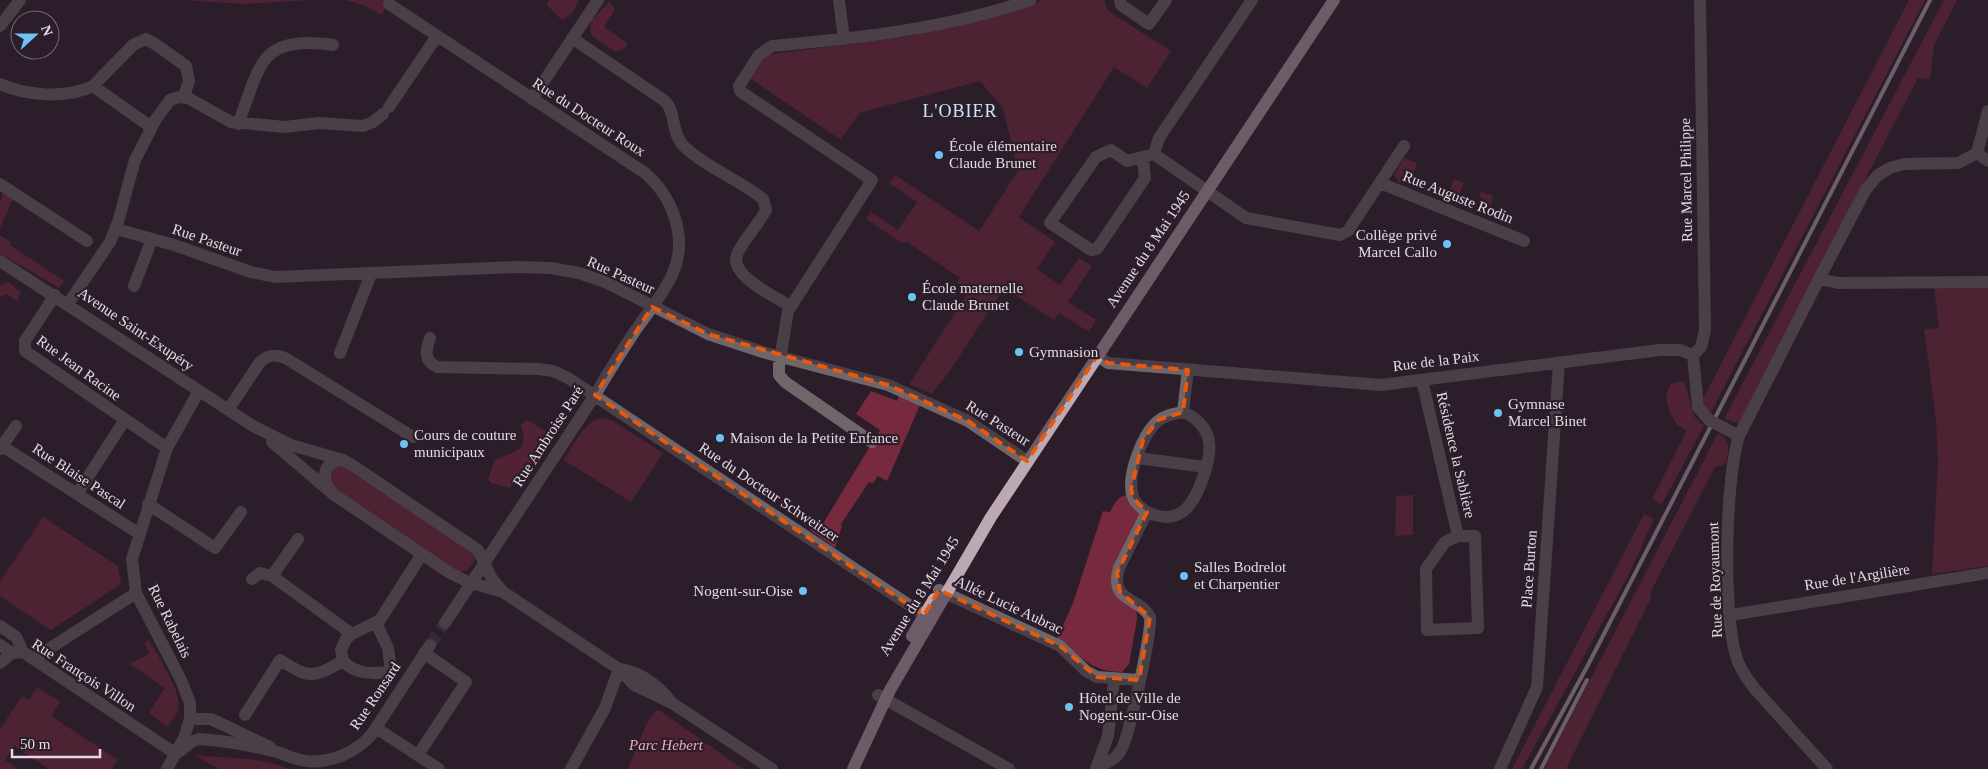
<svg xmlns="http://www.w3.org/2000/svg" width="1988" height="769" font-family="'Times New Roman',serif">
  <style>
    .green { fill: #77293e }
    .forest { fill: #7e2941 }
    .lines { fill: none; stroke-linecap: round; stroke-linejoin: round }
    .minor-tunnel { stroke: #483946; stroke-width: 12; stroke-dasharray: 12 6; stroke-linecap: butt }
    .minor { stroke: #6f666a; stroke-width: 12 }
    .major { stroke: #bda9b2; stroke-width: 12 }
    .rail { stroke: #baafb9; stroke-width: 4 }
    .minor-bridge { stroke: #6f666a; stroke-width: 12 }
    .marked { fill: none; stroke: #e8590c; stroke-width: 4; stroke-dasharray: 10 6; stroke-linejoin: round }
    .poi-dot { fill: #6dc2f3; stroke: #2c1d2a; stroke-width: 2 }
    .labels { text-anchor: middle; stroke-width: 4.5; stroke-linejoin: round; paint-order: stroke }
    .street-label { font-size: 15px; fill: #e4dae3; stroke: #2c1d2a }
    .poi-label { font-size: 15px; fill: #e4dae3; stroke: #2c1d2a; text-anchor: start }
    .park-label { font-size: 15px; font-style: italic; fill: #f4aab8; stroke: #2c1d2a }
    .quarter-label { font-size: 18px; letter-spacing: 1px; fill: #c7e5f7; stroke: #2c1d2a }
  </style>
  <rect width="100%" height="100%" fill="#2c1d2a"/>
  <path class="green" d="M183,0H312L245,4Z
    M345,0H392L381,15L366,6Z
    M1043,0H1104L1108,11L1171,51L1147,88L1114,67L1019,217L1055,242L1037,269L1060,285L1079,258L1092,266L1068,302L1096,320L1089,332L1059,313L1054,320L1004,288L949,372L932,394L909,384L969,291L957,283L960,278L907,242L902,243L866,219L871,212L898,230L917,202L889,183L895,175L979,231L1018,171L1003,108L980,81L859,113L841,140L751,79L764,58L772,54L906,37L1017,10Z
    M1909,0H1925L1711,412L1705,407L1703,399Z
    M1944,0H1957L1934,45L1930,79L1918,78L1772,358L1745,417L1739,423L1724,419Z
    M1404,158L1417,163L1414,173L1405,170L1400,184L1394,175Z
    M1454,179L1464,183L1457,199L1448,195Z
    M1481,191L1493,196L1488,216L1481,214L1486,200L1479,197Z
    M3,192L13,199L0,228V202Z
    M0,235L11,242L10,245L64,281L59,288L0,253Z
    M8,282L21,292L17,301L7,294L0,297V286Z
    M1934,287L1988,288V566L1932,574L1938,461L1936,420L1924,329L1939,328Z
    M871,391L897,401L899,396L920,405L887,481L878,476L873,483L869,482L841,524L842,526L835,548L810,530L812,526L819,530L880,430L856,414Z
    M1694,416L1704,426L1662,504L1652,499Z
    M603,418L613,421L663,453L631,502L564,460C574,445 583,421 603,418Z
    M1718,433C1732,440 1728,451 1726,464L1715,467L1650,593L1652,596L1566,769H1544Z
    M340,465L471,549L475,557C473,568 466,573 455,571L335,489L330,481L332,468Z
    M1132,493L1147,512L1117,578L1136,604L1137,619L1129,664L1122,672C1089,672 1082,655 1057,639L1073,603L1103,511L1110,512C1116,500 1119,496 1132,493Z
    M1413,495V535L1395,536L1396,496Z
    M1644,514L1654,519L1628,576L1522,769H1512Z
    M43,517L118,566L121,584L51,630L0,596V582Z
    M149,640C158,657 183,691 178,710C176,716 170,722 167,727L149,713L165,688L130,664L150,653L144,643Z
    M37,687L60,702L51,716L118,760L112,769H49L14,746L5,760L18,769H0V729L22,696L29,700Z
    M656,710L660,711L743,769H628L645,727Z
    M194,755C227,759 257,756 289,769H219Z"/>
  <path class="forest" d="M549,0H579L572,13L562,20L547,5Z
    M609,2L615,9L604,27L627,43L626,47L616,52L592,36L590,31L591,21Z
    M1684,381L1694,416L1687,431L1677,425C1670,412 1661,398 1671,384Z
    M527,420L551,434L550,445L510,488L491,483L488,479L494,461C513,450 530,454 521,425Z"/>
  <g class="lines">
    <path class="minor-tunnel" d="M430,645L445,623"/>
    <path class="minor" d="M839,0L844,39
      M1120,0L1121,5L1149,24L1166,0
      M389,4L645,173C673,197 688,238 673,273C664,294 648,312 635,331C621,352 608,373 595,395L445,623
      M0,26L20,0
      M572,38L665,101C676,112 671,131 682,144C701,165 740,180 763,199L766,210C758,225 746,237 738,252C726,275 775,296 790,306
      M0,84C26,96 66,99 93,86L151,127
      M93,86L133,45L146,39L155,44L186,66L189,81L184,96
      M532,99L598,0
      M389,107L437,36
      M238,124C261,65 258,35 333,45
      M1977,153L1988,111
      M1154,154L1246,218L1340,235L1348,231L1404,146
      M1154,154L1159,138L1252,0
      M1143,158L1145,178L1097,249L1091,250L1050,223L1096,157L1111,150L1127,161L1154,154
      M1380,183L1524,241
      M0,184L87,241
      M116,229L174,245L251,272L275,277L519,267L550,268L579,273L605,282L708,334L766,353L888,385L968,421L1027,461
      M0,261L253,426L291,445L343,460L355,467L478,550L492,579L503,592L619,669L634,685L672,703L772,769
      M1819,279L1866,189L1878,175L1890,168L1904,164L1958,163L1977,153L1988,161
      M134,286L152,239
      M55,295L25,341V351L167,448
      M68,304L110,242L118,222L135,160L156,119L170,100L179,97L188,98L231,122L285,127L319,123L363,126L373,122L383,114
      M430,338C426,349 423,361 437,367L538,369L553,371L568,378L924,615
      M340,353L371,274
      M1693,355L1701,347L1705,330L1700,0
      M1097,356L1108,363L1381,385L1660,350H1680L1693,355L1698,407L1709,420
      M1422,380L1458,536
      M228,410L260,362C269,354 277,354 287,359L413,437
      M1183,412C1196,417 1207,428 1209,442C1212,459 1198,498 1185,510C1170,523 1146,516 1135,501C1123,483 1142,433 1158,421C1165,415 1174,414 1183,412Z
      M1183,412L1188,370
      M1724,428L1739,436C1725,480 1723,612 1736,656C1739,668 1747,679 1755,689L1827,769
      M1739,436L1819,279L1838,283L1988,282
      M272,442L333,494L450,573L468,582L503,592
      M872,442L785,382L779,375V365L788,311L872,180L740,91L739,86L759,55L772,46C859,38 946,29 1030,0
      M2,446L138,533
      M0,449L16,426
      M1138,458L1205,467
      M331,491C320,477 324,461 343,460
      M77,494L124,421
      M148,504L215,548L241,512
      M1458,536H1475L1478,628L1427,630L1426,569L1445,542Z
      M272,576L352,634
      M252,579L260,573L272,576L298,539
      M939,590L1060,646L1086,671L1097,677L1139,680
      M1731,615L1988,573
      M376,623L388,648L391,671
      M0,626L16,637L23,652
      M0,645L12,653
      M33,659L136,593
      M0,663L12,653L23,652L176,754
      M619,669C642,672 658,685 672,703
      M391,671C376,675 354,674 343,661L341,650L346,639L352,634L380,620L422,554
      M878,695L1009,769
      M245,715L280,660C309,678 312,679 343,661
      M190,719H211L270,747
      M376,728L439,769
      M180,751L191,742L199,739C226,741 255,746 280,753C289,756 297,760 306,761C330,764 357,752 372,734L430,645
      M418,755L466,682L424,653
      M1096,768C1106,763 1116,760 1121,750C1129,737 1152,632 1150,617C1139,596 1109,603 1119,568L1147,512
      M167,769L184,738L190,719V703L181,680L136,593L132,559L167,448L199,391
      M571,769L605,708L619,669
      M1096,769L1108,736L1114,680
      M1500,769L1537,687L1559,363"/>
    <path class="major" d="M912,636L934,599
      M853,769L890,690L991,517L1334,0"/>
    <path class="rail" d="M1531,769L1588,665L1930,0
      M1541,769L1587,680"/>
    <path class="minor-bridge" d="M1709,420L1724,428"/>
  </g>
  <path d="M0 0H1988V769H0ZM652,307L708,334L888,385L968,421L1027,461L1097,356L1108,363L1188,370L1183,412L1158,420L1143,440L1131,489L1133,498L1147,512L1117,573L1120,592L1150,617L1139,680L1097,677L1060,646L939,590L924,615L595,395Z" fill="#2c1d2a" fill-opacity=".55" fill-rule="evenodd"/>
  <path class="marked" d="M652,307L708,334L888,385L968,421L1027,461L1097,356L1108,363L1188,370L1183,412L1158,420L1143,440L1131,489L1133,498L1147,512L1117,573L1120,592L1150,617L1139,680L1097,677L1060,646L939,590L924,615L595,395Z"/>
  <g class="poi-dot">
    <circle cx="939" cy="155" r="5"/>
    <circle cx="1447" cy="244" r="5"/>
    <circle cx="912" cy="297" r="5"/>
    <circle cx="1019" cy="352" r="5"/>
    <circle cx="1498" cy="413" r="5"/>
    <circle cx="720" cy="438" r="5"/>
    <circle cx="404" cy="444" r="5"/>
    <circle cx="1184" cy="576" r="5"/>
    <circle cx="803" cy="591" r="5"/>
    <circle cx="1069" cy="707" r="5"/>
  </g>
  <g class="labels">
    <g class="street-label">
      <text transform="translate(589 117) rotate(33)" y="5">Rue du Docteur Roux</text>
      <text transform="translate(1686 180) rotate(-91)" y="5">Rue Marcel Philippe</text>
      <text transform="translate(1458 197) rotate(22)" y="5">Rue Auguste Rodin</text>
      <text transform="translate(207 240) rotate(19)" y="5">Rue Pasteur</text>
      <text transform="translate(1148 249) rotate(-56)" y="5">Avenue du 8 Mai 1945</text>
      <text transform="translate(621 275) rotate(24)" y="5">Rue Pasteur</text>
      <text transform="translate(136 329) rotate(34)" y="5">Avenue Saint-Exupéry</text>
      <text transform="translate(1436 361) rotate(-7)" y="5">Rue de la Paix</text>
      <text transform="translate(79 368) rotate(36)" y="5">Rue Jean Racine</text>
      <text transform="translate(998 423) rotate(32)" y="5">Rue Pasteur</text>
      <text transform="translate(548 436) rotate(-57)" y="5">Rue Ambroise Paré</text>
      <text transform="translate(1456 455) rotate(77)" y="5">Résidence la Sablière</text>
      <text transform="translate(79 476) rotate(33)" y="5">Rue Blaise Pascal</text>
      <text transform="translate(769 492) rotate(34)" y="5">Rue du Docteur Schweitzer</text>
      <text transform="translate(1529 569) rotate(-86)" y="5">Place Burton</text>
      <text transform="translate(1857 577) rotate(-9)" y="5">Rue de l'Argilière</text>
      <text transform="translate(1715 580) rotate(-92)" y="5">Rue de Royaumont</text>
      <text transform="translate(919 596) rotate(-58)" y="5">Avenue du 8 Mai 1945</text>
      <text transform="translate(1009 605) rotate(25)" y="5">Allée Lucie Aubrac</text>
      <text transform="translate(170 621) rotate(64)" y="5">Rue Rabelais</text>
      <text transform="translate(84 675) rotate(33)" y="5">Rue François Villon</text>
      <text transform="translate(375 696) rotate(-56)" y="5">Rue Ronsard</text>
    </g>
    <g class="poi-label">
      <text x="949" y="151">École élémentaire<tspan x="949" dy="17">Claude Brunet</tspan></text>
      <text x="1437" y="240" text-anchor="end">Collège privé<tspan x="1437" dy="17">Marcel Callo</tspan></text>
      <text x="922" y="293">École maternelle<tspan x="922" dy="17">Claude Brunet</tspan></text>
      <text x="1029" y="357">Gymnasion</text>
      <text x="1508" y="409">Gymnase<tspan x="1508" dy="17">Marcel Binet</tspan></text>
      <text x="414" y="440">Cours de couture<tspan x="414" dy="17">municipaux</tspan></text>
      <text x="730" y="443">Maison de la Petite Enfance</text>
      <text x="1194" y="572">Salles Bodrelot<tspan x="1194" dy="17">et Charpentier</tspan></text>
      <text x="793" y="596" text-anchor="end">Nogent-sur-Oise</text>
      <text x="1079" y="703">Hôtel de Ville de<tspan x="1079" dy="17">Nogent-sur-Oise</tspan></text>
    </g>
    <g class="park-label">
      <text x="666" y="750">Parc Hebert</text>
    </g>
    <g class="quarter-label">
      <text x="960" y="117">L'OBIER</text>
    </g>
  </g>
  <g transform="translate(35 35) rotate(69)"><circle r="24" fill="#2c1d2a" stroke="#766974"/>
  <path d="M0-4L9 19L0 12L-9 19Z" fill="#6dc2f3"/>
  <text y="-8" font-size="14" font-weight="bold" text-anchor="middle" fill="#e4dae3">N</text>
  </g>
  <path d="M12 749v8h88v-8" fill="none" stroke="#e4dae3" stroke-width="2.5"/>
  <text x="20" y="749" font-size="15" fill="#e4dae3" stroke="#2c1d2a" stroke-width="4" paint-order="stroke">50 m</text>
</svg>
